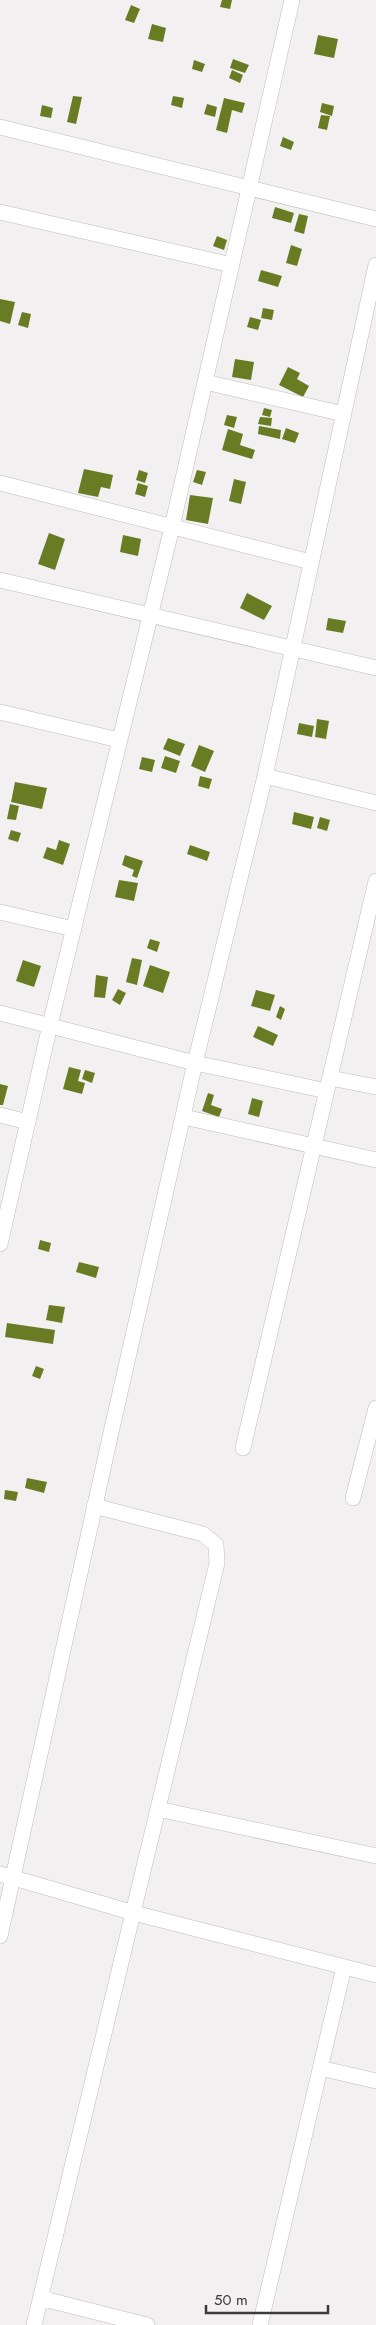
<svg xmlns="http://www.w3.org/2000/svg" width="376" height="2325" font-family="Jost,sans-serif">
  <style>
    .building { fill: #6a7c23 }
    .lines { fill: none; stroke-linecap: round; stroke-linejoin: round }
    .minor-casing { stroke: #bebbbd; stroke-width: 16 }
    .minor { stroke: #fff; stroke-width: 15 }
  </style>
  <rect width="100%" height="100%" fill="#f3f0f2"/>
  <path class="building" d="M222,0H232L230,9L220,7Z
    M131,5L140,9L134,23L125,20Z
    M152,24L166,28L163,42L148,39Z
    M318,35L338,39L334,58L314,54Z
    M233,59L249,65L245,73L230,68Z
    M194,60L205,64L202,72L192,69Z
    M232,70L243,75L240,83L229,78Z
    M73,96L82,97L76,124L67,122Z
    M173,96L184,98L182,108L171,105Z
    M224,98L245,103L242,113L232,110L227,133L216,130Z
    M322,103L334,106L332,116L320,112Z
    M207,104L217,107L215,117L204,114Z
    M42,105L53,108L51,118L40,116Z
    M321,115L330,116L327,130L318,128Z
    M283,137L294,142L291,150L280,146Z
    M275,207L294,213L291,223L272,218Z
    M299,214L308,216L304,234L294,231Z
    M217,236L227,240L224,250L213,246Z
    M291,245L302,249L297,266L286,263Z
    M261,270L282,276L278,287L258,281Z
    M0,299L15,302L10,324L0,321Z
    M263,308L274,310L272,320L261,318Z
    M22,312L31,314L28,328L18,325Z
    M250,317L261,320L258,330L247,327Z
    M235,359L254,362L251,380L232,377Z
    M288,367L300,373L297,379L309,386L303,397L279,385Z
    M264,408L272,410L270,417L262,415Z
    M227,415L237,417L234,428L224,425Z
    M260,417L272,418L271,426L258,424Z
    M259,426L281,430L280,439L258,434Z
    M286,428L299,433L295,443L282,439Z
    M228,429L243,434L240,445L255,450L252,459L222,450Z
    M84,469L113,475L110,489L101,487L98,497L78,493Z
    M139,470L148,473L145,483L136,480Z
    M197,470L206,472L202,485L193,482Z
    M234,479L246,482L241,504L229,501Z
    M138,483L148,486L145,497L135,494Z
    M190,495L213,498L208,524L186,520Z
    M49,533L65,539L55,570L38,564Z
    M123,535L141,539L138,556L120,552Z
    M247,593L272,606L264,620L240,608Z
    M328,618L346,621L343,633L326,630Z
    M317,719L329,721L326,739L315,737Z
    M299,723L314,726L312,737L297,734Z
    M168,738L185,744L180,756L163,749Z
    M199,745L214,751L205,772L191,766Z
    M165,756L180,761L176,773L161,768Z
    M142,757L155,760L152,772L139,769Z
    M200,776L212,779L209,789L198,786Z
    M15,782L47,788L42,809L11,802Z
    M10,804L19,806L16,820L7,819Z
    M294,812L314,817L311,829L292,824Z
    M320,817L330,820L327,831L317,828Z
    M11,830L21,833L18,842L8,839Z
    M59,840L70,844L63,865L43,858L47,847L56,850Z
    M190,845L210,852L207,861L187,854Z
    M125,855L143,861L137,878L132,876L134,870L122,865Z
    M119,880L138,883L134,901L115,897Z
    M150,939L160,942L157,952L147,948Z
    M132,958L142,960L137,985L126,982Z
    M23,960L41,966L34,987L16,981Z
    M150,965L170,972L163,993L143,986Z
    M96,975L108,977L105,998L94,997Z
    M118,989L126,993L120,1005L112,1000Z
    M256,990L275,995L270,1011L251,1006Z
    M280,1006L285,1009L281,1020L276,1017Z
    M258,1026L278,1035L273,1046L253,1037Z
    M69,1067L81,1070L78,1081L85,1083L82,1094L63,1089Z
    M85,1070L95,1073L92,1083L82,1079Z
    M0,1084L8,1086L3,1105H0Z
    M208,1093L214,1095L211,1105L222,1109L219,1117L202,1111Z
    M252,1098L263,1101L259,1117L248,1114Z
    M40,1240L51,1243L49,1252L38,1249Z
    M79,1262L99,1267L96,1278L76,1272Z
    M49,1305L65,1307L62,1323L46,1320Z
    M7,1323L55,1330L53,1344L5,1337Z
    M36,1366L44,1369L40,1379L32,1376Z
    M27,1478L47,1482L44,1493L25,1488Z
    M5,1490L18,1492L16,1501L4,1499Z"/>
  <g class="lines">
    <defs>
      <path id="minor" d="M0,127L376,219
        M0,212L232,265
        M205,382L344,414
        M0,483L311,562
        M0,580L376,668
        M0,712L119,740
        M265,776L376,803
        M0,912L74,929
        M0,1013L195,1063L327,1091
        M330,1078L376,1087
        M0,1115L28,1122
        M184,1117L376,1160
        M0,1244L50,1025L172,527L292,0
        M243,1448L376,881
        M353,1498L376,1408
        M158,1809L376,1856
        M0,1874L134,1913L376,1975
        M0,1936L110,1437L195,1063L265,776L376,265
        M320,2068L376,2081
        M40,2298L147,2325
        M34,2325L217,1563L216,1545L203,1534L94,1506
        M260,2325L344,1967"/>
    </defs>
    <use href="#minor" class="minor-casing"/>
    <use href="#minor" class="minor"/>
  </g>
  <path d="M206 2305v8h122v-8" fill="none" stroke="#3c3b3c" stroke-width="2.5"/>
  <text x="214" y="2305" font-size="15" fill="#3c3b3c" stroke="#f3f0f2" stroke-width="4" paint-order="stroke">50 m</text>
</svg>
